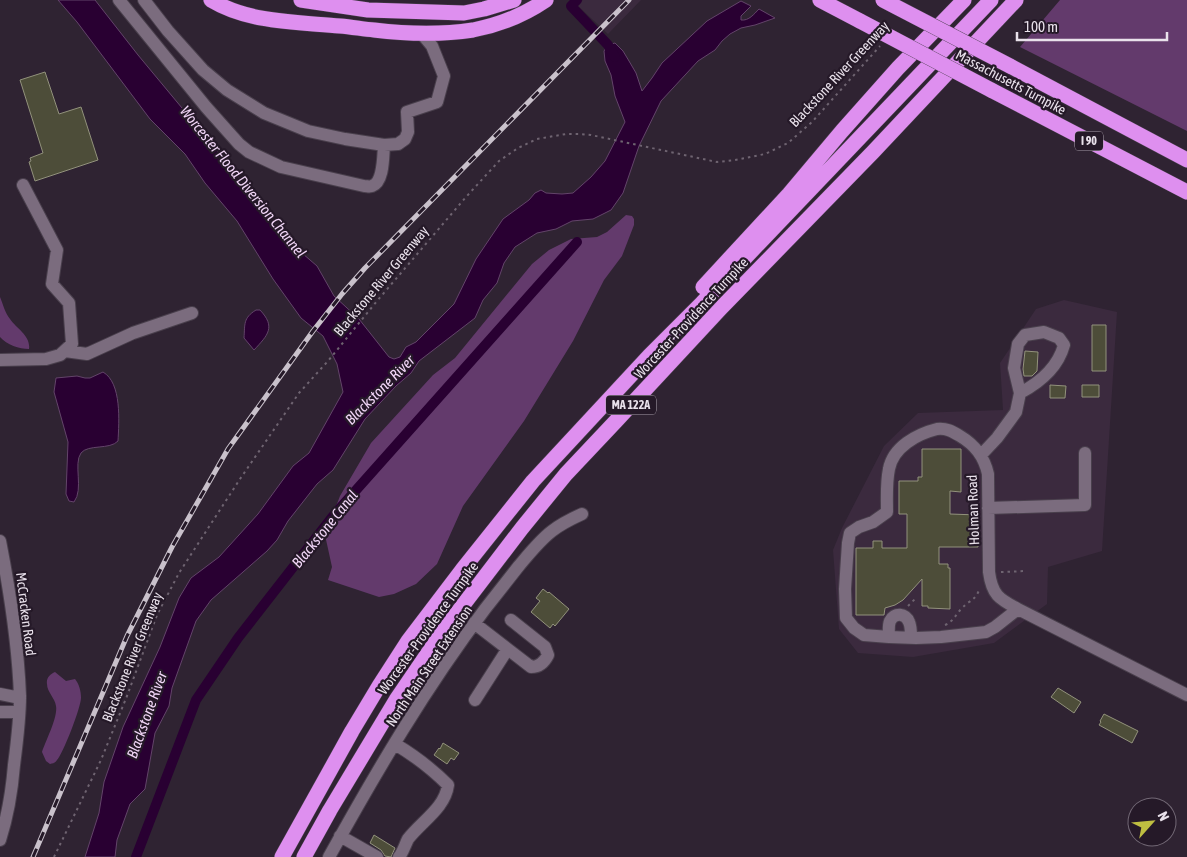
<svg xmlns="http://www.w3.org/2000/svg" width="1187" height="857" font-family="'Asap Condensed',sans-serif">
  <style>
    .built { fill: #3b2a3e }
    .green { fill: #633a6c }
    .water { fill: #290032; stroke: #63446a }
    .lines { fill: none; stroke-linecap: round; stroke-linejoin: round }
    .canal { stroke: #290032; stroke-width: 10 }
    .building { fill: #4d4d39; stroke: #92927c }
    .minor-casing { stroke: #493f4c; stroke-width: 14 }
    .highway-casing { stroke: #493f4c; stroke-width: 16 }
    .path { stroke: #6f6471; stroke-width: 2; stroke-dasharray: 2.5 4; stroke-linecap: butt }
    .minor { stroke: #7b6c7e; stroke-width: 12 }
    .highway { stroke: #de8fef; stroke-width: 15 }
    .rail-casing { stroke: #c9c1cb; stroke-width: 5 }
    .rail { stroke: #251928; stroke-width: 3; stroke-dasharray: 9; stroke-linecap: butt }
    .highway-bridge-casing { stroke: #493f4c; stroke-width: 16; stroke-linecap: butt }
    .highway-bridge { stroke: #de8fef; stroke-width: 15 }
    .labels { text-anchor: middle; stroke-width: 4.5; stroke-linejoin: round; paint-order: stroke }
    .shield { fill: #251928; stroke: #aea5b0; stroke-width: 1 }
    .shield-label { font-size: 12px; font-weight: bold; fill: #e9e1eb }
    .street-label { font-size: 14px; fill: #e9e1eb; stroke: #251928 }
    .water-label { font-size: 15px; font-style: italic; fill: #f1d6f7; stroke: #251928 }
  </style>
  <rect width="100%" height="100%" fill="#2f2332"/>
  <path class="built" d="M583,0H641L608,34L577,5Z
    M1064,300L1117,312L1102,551L1048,567L1047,604L994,643L913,657L858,653L839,629L833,550L842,528L884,446L918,413L1003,410L1000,363L1036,309Z"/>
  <path class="green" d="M1060,0H1187V131L1020,47Z
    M626,215L632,216L634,219V225L622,256L604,280L573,341L524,421L463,506L437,564L416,584L394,594L379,597L328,580L332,567L325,535L340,496L371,443L433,375L455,358L532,264L549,250L571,239L597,237L607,232Z
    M0,297C3,304 5,313 10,319C17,329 31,336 29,349C19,349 7,345 0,337Z
    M55,672L66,681L75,679C79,684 81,691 81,698C81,707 63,754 57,760C55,763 54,763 50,764L46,761L42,752C46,740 58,717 56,706C55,698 47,692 47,684C46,678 50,674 55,672Z"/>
  <path class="water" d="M58,0H95L138,55L182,108L194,115L208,139L288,241L317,266L334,296L359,319L389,357L394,359L400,357L406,347L416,342L454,304L476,259L503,219L529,200L535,193L541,190L546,193L562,194L573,193L591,177L605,161L625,122L615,96L611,75L605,61L604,51L608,45L615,43L623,51L629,61L636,73L642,91L652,78L662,63L707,21L741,1L751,6L741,16V20C749,21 754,14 759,9L775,18L755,25L741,28L730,34L722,41L715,50L698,61L661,101L639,146L623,193L611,210L593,219L572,221L556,229L537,233L515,247L504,263L497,283L483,300L475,318L419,361L411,373L396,386L365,419L333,470L317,484L288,521L277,540L267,551L211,600L196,621L172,688L169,706L155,733L145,789L130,804L117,840L115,857H85L99,813L104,782L123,727L160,647L179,598L191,578L219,557L258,514L293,466L309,453L343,392L337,364L323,336L301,318L273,279L237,221L205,183L185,154L150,119L77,22Z
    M256,310H260C276,327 268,335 254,350L244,338C245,324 243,318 256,310Z
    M103,372C122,383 119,422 118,441C110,450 88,444 81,453C73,464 84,489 74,502L69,501L66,494L68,442L54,392L56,378L77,376L85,378H90Z"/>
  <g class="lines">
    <path class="canal" d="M577,0L571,6L608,45L615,57
      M136,857L196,700L238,638L333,516L577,242"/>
  </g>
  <path class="building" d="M45,72L59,114L81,107L98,160L35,181L29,162L31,161L30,158L43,153L20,80Z
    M1092,325H1106V371H1092Z
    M1025,351L1038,352L1037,371L1032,376H1024L1023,369Z
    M1050,385L1066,386L1065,398H1050Z
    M1082,385H1099V397H1082Z
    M922,449H961V492L950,491V514L978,515V547H939V564H948V568H950V609L928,608V606H922V579L903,600L895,605L885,608L884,615H856V548H873V541H882V548H907V514H899V481H918V477H922Z
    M543,589L548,593L549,592L569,609L555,626L553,624L550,628L531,612L540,601L536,598Z
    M1058,688L1081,702L1074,713L1051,697Z
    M1104,714L1138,731L1132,743L1099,725L1101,722L1100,721Z
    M443,743L459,753L454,760L451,758L447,764L434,755L439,748L440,749Z
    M374,835L395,848L391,857L385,856L381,850L370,843Z"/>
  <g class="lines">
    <defs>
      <path id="minor" d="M119,0L206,107L239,144L249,152L281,167L364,186C367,186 370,187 372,186C384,182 383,156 384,145
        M144,0L168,31L203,70L227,90L264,113L308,131L345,139L384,145L398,144L405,139L408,132L407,112L437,102L444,76L432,46L422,34
        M65,351L87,354L133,333L192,313
        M0,360L46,359L60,355L72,344L69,303L52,284L57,250L23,185
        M937,429C946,428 952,431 960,436C975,445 984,456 988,474L989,572C992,595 999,599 1018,609L995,627L986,632L941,637L916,638L889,637L864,635L854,628L846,618L845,589L848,543L850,533L859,527L873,522L887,512C887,498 886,483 889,469C893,447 917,434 937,429Z
        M981,455L997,438L1016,412L1020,393L1014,368L1018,344L1025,335L1044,332L1059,338L1064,345C1058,367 1039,383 1020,393
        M988,508L1085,505V453
        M0,541C10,592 18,644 20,696C20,719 17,742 14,765C12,790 8,815 0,840
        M1018,609L1187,695
        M474,623L531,667C539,667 544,663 548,655L545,647L511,620
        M889,637C889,632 888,626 890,621C894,612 906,613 909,622C911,626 911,633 911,638
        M0,694L20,698
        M475,700L507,650
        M0,712H19
        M395,744C415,756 432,769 448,785C445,808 422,821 408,839C405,845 403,852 399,857
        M340,836L377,857
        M329,857C376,772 426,687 485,609C496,595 507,581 518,567C529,554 539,541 552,531C561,524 571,519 582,514"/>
      <path id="highway" d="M211,0C249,23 297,22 340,26C352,27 363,29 374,30C407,34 440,35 473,30C499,25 524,15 546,0
        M301,0L368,10L464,13L484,9L514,0
        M820,0L860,21
        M1010,66L1187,160
        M991,90L1187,192
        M703,287L789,194L842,131L898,68L964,0
        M282,857L352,731L379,686L408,641L462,570L533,481L649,356L702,303L991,0
        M304,857L330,810L396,700L441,634L522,528L566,474L616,421L722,307L873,152L1016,0"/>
    </defs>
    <use href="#minor" class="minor-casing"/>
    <use href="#highway" class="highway-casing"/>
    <path class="path" d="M1001,572L1026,571
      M908,606L917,597
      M945,625C954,621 956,614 962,608C971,599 975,601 980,588
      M54,857L101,760L127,696L157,615L179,573L240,479L299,393L328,361L377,301L466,197L499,161L518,148L537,139L566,134H580L591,135L717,162L735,160L765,154L788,143L812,122L880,46"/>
    <use href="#minor" class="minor"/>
    <use href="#highway" class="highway"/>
    <defs>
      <path id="rail" d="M33,857L127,636L172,547L228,449L313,331L342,294L365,268L629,0"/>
    </defs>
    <use href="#rail" class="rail-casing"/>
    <use href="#rail" class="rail"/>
    <defs>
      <path id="highway-bridge" d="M883,0L1010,66
        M860,21L991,90"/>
    </defs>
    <use href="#highway-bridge" class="highway-bridge-casing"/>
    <use href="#highway-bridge" class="highway-bridge"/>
  </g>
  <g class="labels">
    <g class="shield">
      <rect x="1075" y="131.5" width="28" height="19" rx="4"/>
      <rect x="606" y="395.5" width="50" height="19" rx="4"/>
    </g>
    <g class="shield-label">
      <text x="1089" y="145">I 90</text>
      <text x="631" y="409">MA 122A</text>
    </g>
    <g class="street-label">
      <text transform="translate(839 74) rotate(-47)" y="5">Blackstone River Greenway</text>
      <text transform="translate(1011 82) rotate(28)" y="5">Massachusetts Turnpike</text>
      <text transform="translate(381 281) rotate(-50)" y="5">Blackstone River Greenway</text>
      <text transform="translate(691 318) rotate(-47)" y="5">Worcester-Providence Turnpike</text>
      <text transform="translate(973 510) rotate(-92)" y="5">Holman Road</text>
      <text transform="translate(26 614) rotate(83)" y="5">McCracken Road</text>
      <text transform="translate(428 628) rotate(-54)" y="5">Worcester-Providence Turnpike</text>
      <text transform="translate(132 657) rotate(-68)" y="5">Blackstone River Greenway</text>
      <text transform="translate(429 666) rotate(-56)" y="5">North Main Street Extension</text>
    </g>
    <g class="water-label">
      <text transform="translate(243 182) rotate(51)" y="5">Worcester Flood Diversion Channel</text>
      <text transform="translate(380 390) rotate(-45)" y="5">Blackstone River</text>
      <text transform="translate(325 529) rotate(-51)" y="5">Blackstone Canal</text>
      <text transform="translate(147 715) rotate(-70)" y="5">Blackstone River</text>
    </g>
  </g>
  <g transform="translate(1152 822) rotate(63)"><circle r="24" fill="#251928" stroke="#736976"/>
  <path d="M0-4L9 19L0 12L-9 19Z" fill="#bfbe41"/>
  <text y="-8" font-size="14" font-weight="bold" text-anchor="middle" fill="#e9e1eb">N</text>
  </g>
  <path d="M1017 32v8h150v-8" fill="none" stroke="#e9e1eb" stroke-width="2.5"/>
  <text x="1024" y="32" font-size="15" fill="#e9e1eb" stroke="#251928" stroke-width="4" paint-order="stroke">100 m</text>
</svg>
